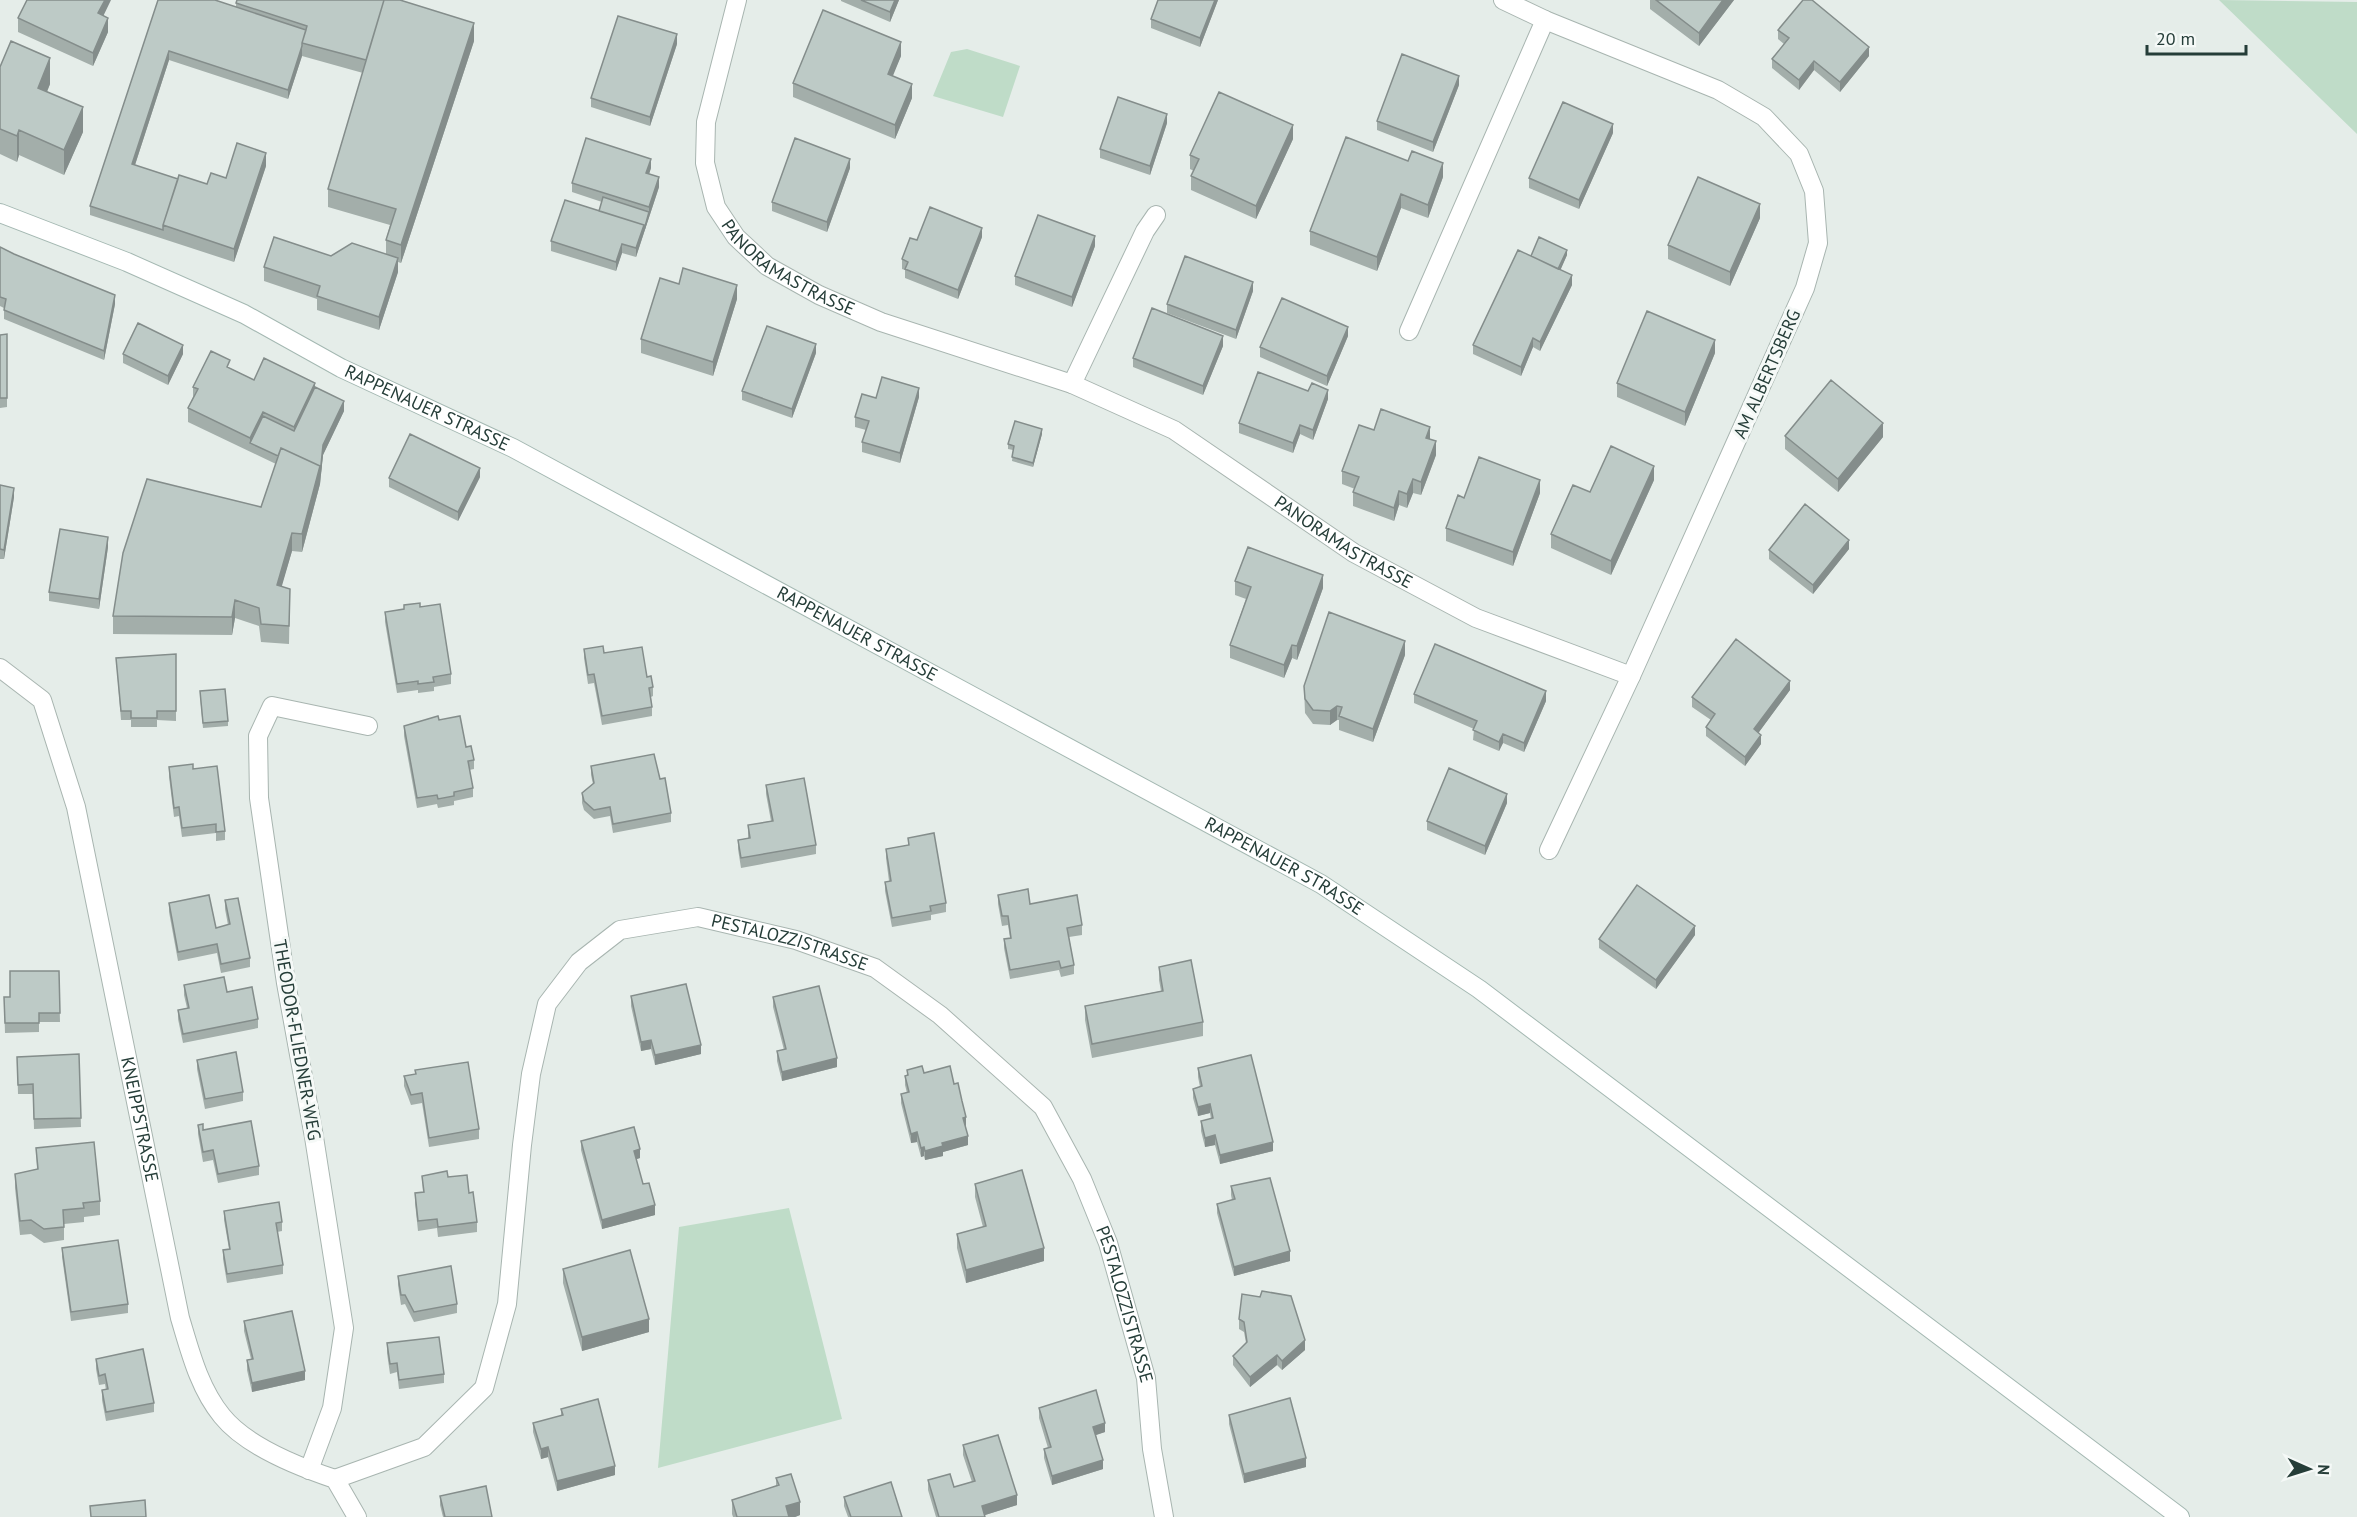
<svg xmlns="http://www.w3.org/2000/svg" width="2357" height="1517" font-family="'PT Sans',sans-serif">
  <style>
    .green { fill: #bfdcc8 }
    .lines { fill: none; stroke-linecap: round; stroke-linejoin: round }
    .street-casing { stroke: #a8b5b0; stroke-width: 20 }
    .secondary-casing { stroke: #a4b8b2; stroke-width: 20 }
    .street { stroke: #fff; stroke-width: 18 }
    .secondary { stroke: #fff; stroke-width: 18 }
    .wall { fill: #a3aeaa }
    .shaded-wall { fill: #848d8b }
    .building { fill: #bdcac6; stroke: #848d8b; stroke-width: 1.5 }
    .labels { text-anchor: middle; stroke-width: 6; stroke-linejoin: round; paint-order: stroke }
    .street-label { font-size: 18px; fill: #253d38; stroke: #f5f9f7 }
  </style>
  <rect width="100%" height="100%" fill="#e5ede9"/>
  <path class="green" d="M2219,0L2357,2V134Z
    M967,49L1020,66L1003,117L933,96L951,52Z
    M789,1208L842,1419L658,1468L679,1227Z"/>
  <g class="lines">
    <defs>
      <g id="street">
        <path id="s1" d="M737,0L706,122L705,163L716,207L736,237L767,266L819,295L881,322L1072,384L1174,430L1354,553L1476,618L1631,676"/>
        <path d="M1503,0L1545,20L1718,90L1764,117L1799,154L1814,191L1818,243L1805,288L1631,676L1549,850"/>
        <path d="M1409,331L1545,20"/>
        <path d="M1072,384L1145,231L1156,215"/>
        <path id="s2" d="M0,668L42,700L76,807L180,1318C190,1351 199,1388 222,1416C246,1446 299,1467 335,1479L357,1517"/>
        <path d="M309,1470L332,1408L344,1328L314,1137L286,983L259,798L258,736L272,706L368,726"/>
        <path id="s3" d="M335,1479L424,1447L484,1388L507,1304L522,1145L531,1074L547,1004L579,962L620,930L698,917L796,940L875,968L940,1015L1043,1107L1082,1179L1108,1243L1146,1378L1152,1449L1164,1517"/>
      </g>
      <g id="secondary">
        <path id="s4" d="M0,213L127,262L244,314L341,368L513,448L1321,884L1479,989L2180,1517"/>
      </g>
    </defs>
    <use href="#street" class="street-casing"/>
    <use href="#secondary" class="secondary-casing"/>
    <use href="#street" class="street"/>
    <use href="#secondary" class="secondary"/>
  </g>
  <path class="wall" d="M158,0L236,7V3L474,41L401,263L398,262V272L379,330L317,310V299L264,281V267L331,256L386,254V240L390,225L328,207V189L363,73L302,56L288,99L169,60L135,165L178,179L207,184L266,166L234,262L90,215V206Z
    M841,0H899L890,22L841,1Z
    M1218,0L1200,47L1151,28V19Z
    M1650,0H1734L1699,46L1650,9Z
    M104,16L108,32L93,66L18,32V18Z
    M1778,30L1869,56L1840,92L1814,70L1799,90L1772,68V59L1784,44L1778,39Z
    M677,44L650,126L591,107V98Z
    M901,56L892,76L912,98L895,139L793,97V83Z
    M0,67L50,84L47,92L83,132L64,175L19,155L17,162L0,154Z
    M1459,85L1433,152L1377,130V121Z
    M1167,123L1150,175L1100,158V149Z
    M1613,133L1579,209L1529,188V178Z
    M1293,139L1256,219L1191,190V176L1194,171L1190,169V155Z
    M651,168L649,174L659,187L636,257L622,253L616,271L551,251V241L599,211L602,202L572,192V183Z
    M850,168L827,232L772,211V202Z
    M1443,177L1428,218L1401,208L1377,271L1310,245V231Z
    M1760,218L1730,286L1668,259V245Z
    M982,237L958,299L905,278V270L902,269V259L917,240Z
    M1095,246L1072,307L1015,285V276Z
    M0,247L115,304L104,360L4,319V308L0,306Z
    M1567,255L1560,270L1572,285L1540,351L1533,347L1521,376L1473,354V345L1531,256Z
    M679,284L737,299L713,376L641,353V339Z
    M1253,291L1236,339L1167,313V304Z
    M0,335L7,398V407L0,408Z
    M1348,336L1327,386L1260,357V347Z
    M1223,346L1203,395L1133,367V358Z
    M816,353L792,418L742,400V391Z
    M1715,353L1685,426L1617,397V383Z
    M123,354H183L168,385L123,363Z
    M230,368L254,380L315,387L344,411L323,455L320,484L302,552L292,551L281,587L290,589L289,644L261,642L259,626L235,618L232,635L113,634V616L261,507L276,464L188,422V408L193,397V387Z
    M1308,391L1328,399L1313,440L1300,434L1293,453L1239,433V423Z
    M919,397L900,463L862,452V442L866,430L855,427V417L876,398Z
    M1374,430L1430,439L1436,455L1421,495L1413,493L1407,508L1399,505L1394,521L1353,506V492L1355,489L1342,484V471Z
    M1042,434L1033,467L1012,461L1013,450L1008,449V444Z
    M1785,436L1883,437L1838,492L1785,449Z
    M480,477L458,521L389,487V478Z
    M1654,480L1611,575L1551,548V534L1590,492Z
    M0,485L14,497L4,559H0Z
    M1540,493L1513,566L1446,541V528L1464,498Z
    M108,547L99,609L49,601V592Z
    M1849,549L1813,594L1769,559V550Z
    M1235,581L1323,588L1297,660L1292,658L1284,678L1230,658V645L1246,599L1235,595Z
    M404,605L420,607L451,674V684L434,687V691L418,693V690L397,693L385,622V612L404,609Z
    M584,649L604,653L647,677L653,687V696L651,697L652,707V716L602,725L594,683L588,684L584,658Z
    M176,654V721L157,720V727H131V720H121L116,658Z
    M1405,655L1373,742L1339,730V720H1337L1330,725L1313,724L1305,713L1304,686Z
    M1790,690L1758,733L1761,744L1745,766L1706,736V727L1711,720L1692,707V697Z
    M1414,694L1546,701L1524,752L1503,743L1499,751L1473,740L1474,729L1414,703Z
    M200,696L228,721V726L203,728Z
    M439,720L466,747L474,760V769L469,770L473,788V797L454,801V805L438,808L437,804L417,808L404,736V726Z
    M591,766L660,779L671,813V822L613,833L610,816L594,819L584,810L582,803V793L593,784L591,775Z
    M169,767L193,769L225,831V840L216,841V833L182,837L179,816L174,817L169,777Z
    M766,785L816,845V854L741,868L738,849V840L748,838V825L771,821L766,794Z
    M1507,803L1485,855L1427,830V821Z
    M908,838L946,903V912L931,915V920L892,927L885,891V882L889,881L886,858V849L908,845Z
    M998,895L1030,904L1082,925V935L1069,937L1074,965V974L1061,977L1059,970L1010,979L1004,948V939L1010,938L1008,925L1002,926L998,904Z
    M225,900L250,958V967L221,973L217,953L178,961L169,912V903L216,928L228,925L225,909Z
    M1695,935L1656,989L1599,948V939Z
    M1159,967L1203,1022V1036L1092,1058L1085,1020V1006L1161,991L1159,980Z
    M59,971L60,1022H39V1032L5,1033L4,997H10Z
    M184,985L227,992L258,1019V1028L183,1043L178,1019V1010L187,1008L184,995Z
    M631,996L701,1054L655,1065L651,1049L641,1051L631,1006Z
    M773,997L837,1067L782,1081L777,1061V1051L784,1050L773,1007Z
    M79,1054L81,1127L34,1129L33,1094H18L17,1057Z
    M197,1060L243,1092V1101L205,1109L197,1069Z
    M1198,1068L1273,1151L1220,1164L1215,1145L1205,1147L1201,1131V1121L1211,1119L1210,1113L1198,1116L1193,1098V1089L1200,1087L1198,1077Z
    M907,1070L924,1073L966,1126L965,1127L968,1145L943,1152V1156L925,1160L924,1156L921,1157L917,1142L911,1143L901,1103V1094L907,1093L905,1085V1076L907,1075Z
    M404,1076L479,1129V1139L429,1147L422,1103L411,1105L404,1086Z
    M198,1125L259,1166V1175L218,1183L213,1160L203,1162L198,1134Z
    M581,1141L640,1158L636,1159L643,1184L655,1215L602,1229L581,1150Z
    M36,1148L100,1201V1215L84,1217V1222L64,1224V1240L44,1243L31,1234L20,1235L15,1188V1174L37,1169Z
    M422,1176L448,1177L469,1193L477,1222V1232L438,1237L437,1228L418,1231L415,1203V1193L423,1192Z
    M975,1184L1044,1261L966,1283L957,1248V1234L983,1227L975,1197Z
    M1231,1186L1290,1261L1234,1276L1217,1213V1204L1232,1200L1231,1195Z
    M224,1211L282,1222V1231L277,1232L283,1265V1274L227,1283L223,1259V1250L229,1249L224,1220Z
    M62,1248L128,1304V1313L71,1321L62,1257Z
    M563,1269L649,1332L582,1351L563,1283Z
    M398,1276L457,1304V1313L414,1322L405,1304L401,1305L398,1285Z
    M1239,1319L1305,1350L1282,1370L1277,1365L1250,1387L1233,1365V1356L1246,1343L1244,1332L1239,1329Z
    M244,1321L305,1380L252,1392L247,1370V1360L251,1359L244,1331Z
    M387,1343L444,1374V1383L399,1389L397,1372L390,1374L387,1353Z
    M96,1359L154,1403V1412L106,1421L102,1400V1390H106L105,1384L99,1385L96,1369Z
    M1039,1408L1105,1432L1096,1435L1103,1469L1052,1485L1044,1458V1449L1048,1448L1039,1418Z
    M561,1409L615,1475L557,1491L548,1457L541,1459L533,1432V1423L561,1416Z
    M1229,1415L1306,1467L1244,1483L1229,1424Z
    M963,1445L1017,1505L985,1515V1517H936L928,1490V1480L954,1487L972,1482L963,1455Z
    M776,1478L800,1515L795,1517H733L732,1514V1500L776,1486Z
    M440,1496L492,1517H443L440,1505Z
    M844,1497L902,1517H848L844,1506Z"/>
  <path class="shaded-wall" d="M105,0H111L98,27V13Z
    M895,0H899L890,22V12Z
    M1215,0H1218L1200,47V38Z
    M1723,0H1734L1699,46V33Z
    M108,18V32L93,66V53Z
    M474,23V41L401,263V245Z
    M677,34V44L650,126V117Z
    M901,42V56L888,88V74Z
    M302,46V56L288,99V90Z
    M1869,47V56L1840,92V82Z
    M169,51V60L132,174V164Z
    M50,58V84L38,113V88Z
    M1814,61V70L1799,90V80Z
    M1459,76V85L1433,152V142Z
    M912,84V98L895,139V125Z
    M83,107V132L64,175V150Z
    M1167,114V123L1150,175V166Z
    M1613,124V133L1579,209V200Z
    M1293,125V139L1256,219V206Z
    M19,130V155L17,162V136Z
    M266,153V166L234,262V249Z
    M651,159V168L646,183V173Z
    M850,159V168L827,232V222Z
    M1443,163V177L1428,218V205Z
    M659,177V187L636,257V248L649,212V207Z
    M1401,194V208L1377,271V257Z
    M1760,204V218L1730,286V272Z
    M982,228V237L958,299V290Z
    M1095,236V246L1072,307V297Z
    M622,244V253L616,271V262Z
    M1567,250V255L1557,278V273Z
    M398,258V272L379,330V317Z
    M1572,275V285L1540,351V342Z
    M1253,282V291L1236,339V330Z
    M737,285V299L713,376V362Z
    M115,295V304L104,360V351Z
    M1348,327V336L1327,386V376Z
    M1223,336V346L1203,395V386Z
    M1533,338V347L1521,376V367Z
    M1715,340V353L1685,426V412Z
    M816,344V353L792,418V409Z
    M183,345V354L168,385V376Z
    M315,383V397L294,441V427Z
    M919,388V397L900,463V453Z
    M1328,390V399L1313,440V430Z
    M344,401V411L323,455L320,484L302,552V534L323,445Z
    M263,412V426L250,443V438Z
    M1883,423V437L1838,492V479Z
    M1300,425V434L1293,453V443Z
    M1430,427V441L1426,438Z
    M1042,429V434L1033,467V463Z
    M1436,441V455L1421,495V482Z
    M1654,466V480L1611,575V561Z
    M480,468V477L458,521V512Z
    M1413,479V493L1407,508V494Z
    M1540,480V493L1513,566V552Z
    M14,488V497L4,559V550Z
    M1399,491V505L1394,521V508Z
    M292,533V551L277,603V585Z
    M108,537V547L99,609V599Z
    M1849,540V549L1813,594V585Z
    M1323,575V588L1297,660V646Z
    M235,600V618L232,635V617Z
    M1405,641V655L1373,742V729Z
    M1292,645V658L1284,678V665Z
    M1790,681V690L1754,739V729Z
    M1546,691V701L1524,752V743Z
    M1337,706V720L1330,725V711Z
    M1503,734V743L1499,751V742Z
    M1761,735V744L1745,766V757Z
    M1507,794V803L1485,855V846Z
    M1695,926V935L1656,989V980Z
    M651,1040V1049L641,1051V1042Z
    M701,1045V1054L655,1065V1055Z
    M837,1058V1067L782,1081V1072Z
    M1210,1104V1113L1198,1116V1107Z
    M966,1117V1126L963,1127V1118Z
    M917,1132V1142L911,1143V1134Z
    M1215,1135V1145L1205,1147V1138Z
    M968,1136V1145L943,1152V1156L925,1160V1151L942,1143Z
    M1273,1142V1151L1220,1164V1155Z
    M924,1147V1156L921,1157V1148Z
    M640,1149V1158L634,1160V1151Z
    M655,1205V1215L602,1229V1220Z
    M1044,1248V1261L966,1283V1270Z
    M1290,1251V1261L1234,1276V1267Z
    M649,1319V1332L582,1351V1337Z
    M1305,1340V1350L1282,1370V1361Z
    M1277,1355V1365L1250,1387V1377Z
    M305,1371V1380L252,1392V1383Z
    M1105,1423V1432L1093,1436V1427Z
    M548,1447V1457L541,1459V1449Z
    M1306,1458V1467L1244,1483V1474Z
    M1103,1460V1469L1052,1485V1476Z
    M615,1466V1475L557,1491V1481Z
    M1017,1495V1505L982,1516V1506Z
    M800,1502V1515L795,1517H786V1506Z"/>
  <path class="building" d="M27,0H105L98,13L108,18L93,53L18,18Z
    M158,0H215L306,30L302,43V46L288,90L169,51L132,164L178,179L163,225V230L90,206Z
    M237,0H384L366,60L302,43L307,26L236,3Z
    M384,0H400L474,23L401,245L386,240L396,209L328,189Z
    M861,0H895L890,12Z
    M1158,0H1215L1200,38L1151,19Z
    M1656,0H1723L1699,33Z
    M1803,0H1812L1869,47L1840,82L1814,61L1799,80L1772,59L1789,38L1778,30Z
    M823,10L901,42L888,74L912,84L895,125L793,83Z
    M618,16L677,34L650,117L591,98Z
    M11,41L50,58L38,88L83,107L64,150L19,130L17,136L0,129V67Z
    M1402,54L1459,76L1433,142L1377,121Z
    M1219,92L1293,125L1256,206L1191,176L1199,159L1190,155Z
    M1118,97L1167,114L1150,166L1100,149Z
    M1563,102L1613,124L1579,200L1529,178Z
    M1346,137L1408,161L1412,151L1443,163L1428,205L1401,194L1377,257L1310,231Z
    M586,138L651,159L646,173L659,177L649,207L572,183Z
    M795,138L850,159L827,222L772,202Z
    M237,143L266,153L234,249L163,225L179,175L207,184L211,173L226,178Z
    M1698,177L1760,204L1730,272L1668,245Z
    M603,197L649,212L644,230V225L599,211Z
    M565,200L644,225L636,248L622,244L616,262L551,241Z
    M930,207L982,228L958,290L905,269L908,262L902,259L910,238L917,240Z
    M1038,215L1095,236L1072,297L1015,276Z
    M274,237L331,256L352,243L398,258L379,317L317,296L320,286L264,267Z
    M1539,237L1567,250L1558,269L1531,256Z
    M0,247L14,254L115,295L104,351L4,310L6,299L0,297Z
    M1518,250L1572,275L1540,342L1533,338L1521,367L1473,345Z
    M1185,256L1253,282L1236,330L1167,304Z
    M683,268L737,285L713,362L641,339L660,278L679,284Z
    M1282,298L1348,327L1327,376L1260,347Z
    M1152,308L1223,336L1203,386L1133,358Z
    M1647,311L1715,340L1685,412L1617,383Z
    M138,323L183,345L168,376L123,354Z
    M767,326L816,344L792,409L742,391Z
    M7,334V398H0V335Z
    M211,351L230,360L227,367L254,380L264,358L315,383L294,427L263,412L250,438L188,408L198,389L193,387Z
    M1258,372L1308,391L1312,383L1328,390L1313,430L1300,425L1293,443L1239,423Z
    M882,377L919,388L900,453L862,442L869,421L855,417L862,394L876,398Z
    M1831,380L1883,423L1838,479L1785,436Z
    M315,387L344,401L323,445L320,475V466L281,448L278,456L250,443L263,416L294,431Z
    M1381,409L1430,427L1426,438L1436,441L1421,482L1413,479L1407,494L1399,491L1394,508L1353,492L1359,477L1342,471L1359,425L1374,430Z
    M1015,421L1042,429L1033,463L1012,457L1014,446L1008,444Z
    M410,434L480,468L458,512L389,478Z
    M1611,446L1654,466L1611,561L1551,534L1573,485L1590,492Z
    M281,448L320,466L302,534L292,533L277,585L290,589L289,626L261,624L259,608L235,600L232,617L113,616L123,553L147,479L261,507Z
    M1479,457L1540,480L1513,552L1446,528L1458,495L1464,498Z
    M0,485L14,488L4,550L0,549Z
    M1805,504L1849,540L1813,585L1769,550Z
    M60,529L108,537L99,599L49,592Z
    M1248,547L1323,575L1297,646L1292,645L1284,665L1230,645L1251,587L1235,581Z
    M420,603V607L440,604L451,674L433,677L434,682L418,684V681L397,684L385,612L404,609V605Z
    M1329,612L1405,641L1373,729L1339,716L1342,707L1337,706L1330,711L1313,710L1305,699L1304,686Z
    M1736,639L1790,681L1754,729L1761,735L1745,757L1706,727L1715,714L1692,697Z
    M1435,644L1546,691L1524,743L1503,734L1499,742L1473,730L1477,721L1414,694Z
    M603,646L604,653L642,647L647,677L651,676L653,687L649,688L652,707L602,716L594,674L588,675L584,649Z
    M176,654V711H157V718H131V711H121L116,658Z
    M225,689L228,721L203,723L200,691Z
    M438,716L439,720L460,716L466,747L471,746L474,760L468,761L473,788L454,792V796L438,799L437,795L417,798L404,726Z
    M654,754L660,779L665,778L671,813L613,824L610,807L594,810L584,801L582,793L594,783L591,766Z
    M193,764V769L217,766L225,831L216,832V824L182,828L179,807L174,808L169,767Z
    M1449,768L1507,794L1485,846L1427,821Z
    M804,778L816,845L741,858L738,840L750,838L748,825L773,821L766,785Z
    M934,833L946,903L930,906L931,911L892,918L885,882L891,881L886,849L909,845L908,838Z
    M1637,885L1695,926L1656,980L1599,939Z
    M1028,889L1030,904L1077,895L1082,925L1067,928L1074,965L1061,968L1059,961L1010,970L1004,939L1011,938L1008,916H1002L998,895Z
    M209,895L216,928L230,924L225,900L238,898L250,958L221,964L217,944L178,952L169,903Z
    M1191,960L1203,1022L1092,1044L1085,1006L1163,991L1159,967Z
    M10,971H59L60,1013H39V1023H5L4,997H10Z
    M224,977L227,992L252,987L258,1019L183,1034L178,1010L189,1008L184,985Z
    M686,984L701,1045L655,1055L651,1040L641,1042L631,996Z
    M819,986L837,1058L782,1072L777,1051L786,1049L773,997Z
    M236,1052L243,1092L205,1099L197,1060Z
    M79,1054L81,1118L34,1119L33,1084L18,1085L17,1057Z
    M1251,1055L1273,1142L1220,1155L1215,1135L1205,1138L1201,1121L1213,1118L1210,1104L1198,1107L1193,1089L1202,1086L1198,1068Z
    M468,1062L479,1129L429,1138L422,1093L411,1095L404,1076L416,1074L415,1070Z
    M922,1066L924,1073L950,1066L954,1084L958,1083L962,1101L966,1117L963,1118L968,1136L942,1143L943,1146L925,1151L924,1147L921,1148L917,1132L911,1134L901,1094L909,1092L905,1076L908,1075L907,1070Z
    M251,1121L259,1166L218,1174L213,1150L203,1152L198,1125L203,1124V1130Z
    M634,1127L640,1149L634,1151L643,1184L649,1183L655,1205L602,1220L581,1141Z
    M94,1142L100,1201L83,1203L84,1208L63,1210L64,1227L44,1229L31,1220L20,1221L15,1174L38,1169L36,1148Z
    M1022,1170L1044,1248L966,1270L957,1234L986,1226L975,1184Z
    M447,1171L448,1177L467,1175L469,1193L473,1192L477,1222L438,1227L437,1219L418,1221L415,1193L424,1192L422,1176Z
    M1270,1178L1290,1251L1234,1267L1217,1204L1235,1199L1231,1186Z
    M279,1202L282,1222L276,1223L283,1265L227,1274L223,1250L230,1249L224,1211Z
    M118,1240L128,1304L71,1312L62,1248Z
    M630,1250L649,1319L582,1337L563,1269Z
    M451,1266L457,1304L414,1312L405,1295H401L398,1276Z
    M1262,1291L1291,1296L1305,1340L1282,1361L1277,1355L1250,1377L1233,1356L1247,1342L1244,1322L1239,1319L1242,1294L1260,1297Z
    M292,1311L305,1371L252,1383L247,1360L253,1359L244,1321Z
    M439,1337L444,1374L399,1380L397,1363L390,1364L387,1343Z
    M143,1349L154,1403L106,1412L102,1390L108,1389L105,1374L99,1376L96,1359Z
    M1096,1390L1105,1423L1093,1427L1103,1460L1052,1476L1044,1449L1051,1447L1039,1408Z
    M1290,1398L1306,1458L1244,1474L1229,1415Z
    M598,1399L615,1466L557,1481L548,1447L541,1449L533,1423L563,1415L561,1409Z
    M998,1435L1017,1495L982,1506L985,1517H939L928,1480L950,1474L954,1487L975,1481L963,1445Z
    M791,1474L800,1502L786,1506L789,1517H737L732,1500L779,1485L776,1478Z
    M891,1482L902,1517H851L844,1497Z
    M486,1486L492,1517H445L440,1496Z
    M145,1500L146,1517H91L90,1506Z"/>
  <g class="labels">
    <g class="street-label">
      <text dy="6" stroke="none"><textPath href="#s1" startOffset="309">PANORAMASTRASSE</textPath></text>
      <text transform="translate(1767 374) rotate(-66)" y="6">AM ALBERTSBERG</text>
      <text dy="6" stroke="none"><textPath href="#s4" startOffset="470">RAPPENAUER STRASSE</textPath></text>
      <text dy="6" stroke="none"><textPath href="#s1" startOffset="934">PANORAMASTRASSE</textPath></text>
      <text dy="6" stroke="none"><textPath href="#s4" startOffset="956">RAPPENAUER STRASSE</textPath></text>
      <text dy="6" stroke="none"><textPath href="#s4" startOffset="1442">RAPPENAUER STRASSE</textPath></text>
      <text dy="6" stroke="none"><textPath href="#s3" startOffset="848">PESTALOZZISTRASSE</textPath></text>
      <text transform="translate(297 1040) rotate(80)" y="6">THEODOR-FLIEDNER-WEG</text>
      <text dy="6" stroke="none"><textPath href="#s2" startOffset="484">KNEIPPSTRASSE</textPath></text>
      <text dy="6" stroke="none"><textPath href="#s3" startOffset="1370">PESTALOZZISTRASSE</textPath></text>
    </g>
  </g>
  <g transform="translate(2309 1469) rotate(93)" stroke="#f5f9f7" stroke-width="4.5" paint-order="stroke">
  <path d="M0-4.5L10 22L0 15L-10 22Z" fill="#253d38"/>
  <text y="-9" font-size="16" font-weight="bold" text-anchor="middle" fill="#253d38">N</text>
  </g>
  <path d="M2147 45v9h99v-9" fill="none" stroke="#253d38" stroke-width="3"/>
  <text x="2156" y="45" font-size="18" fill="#253d38" stroke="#f5f9f7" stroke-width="4.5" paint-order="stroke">20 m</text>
</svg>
